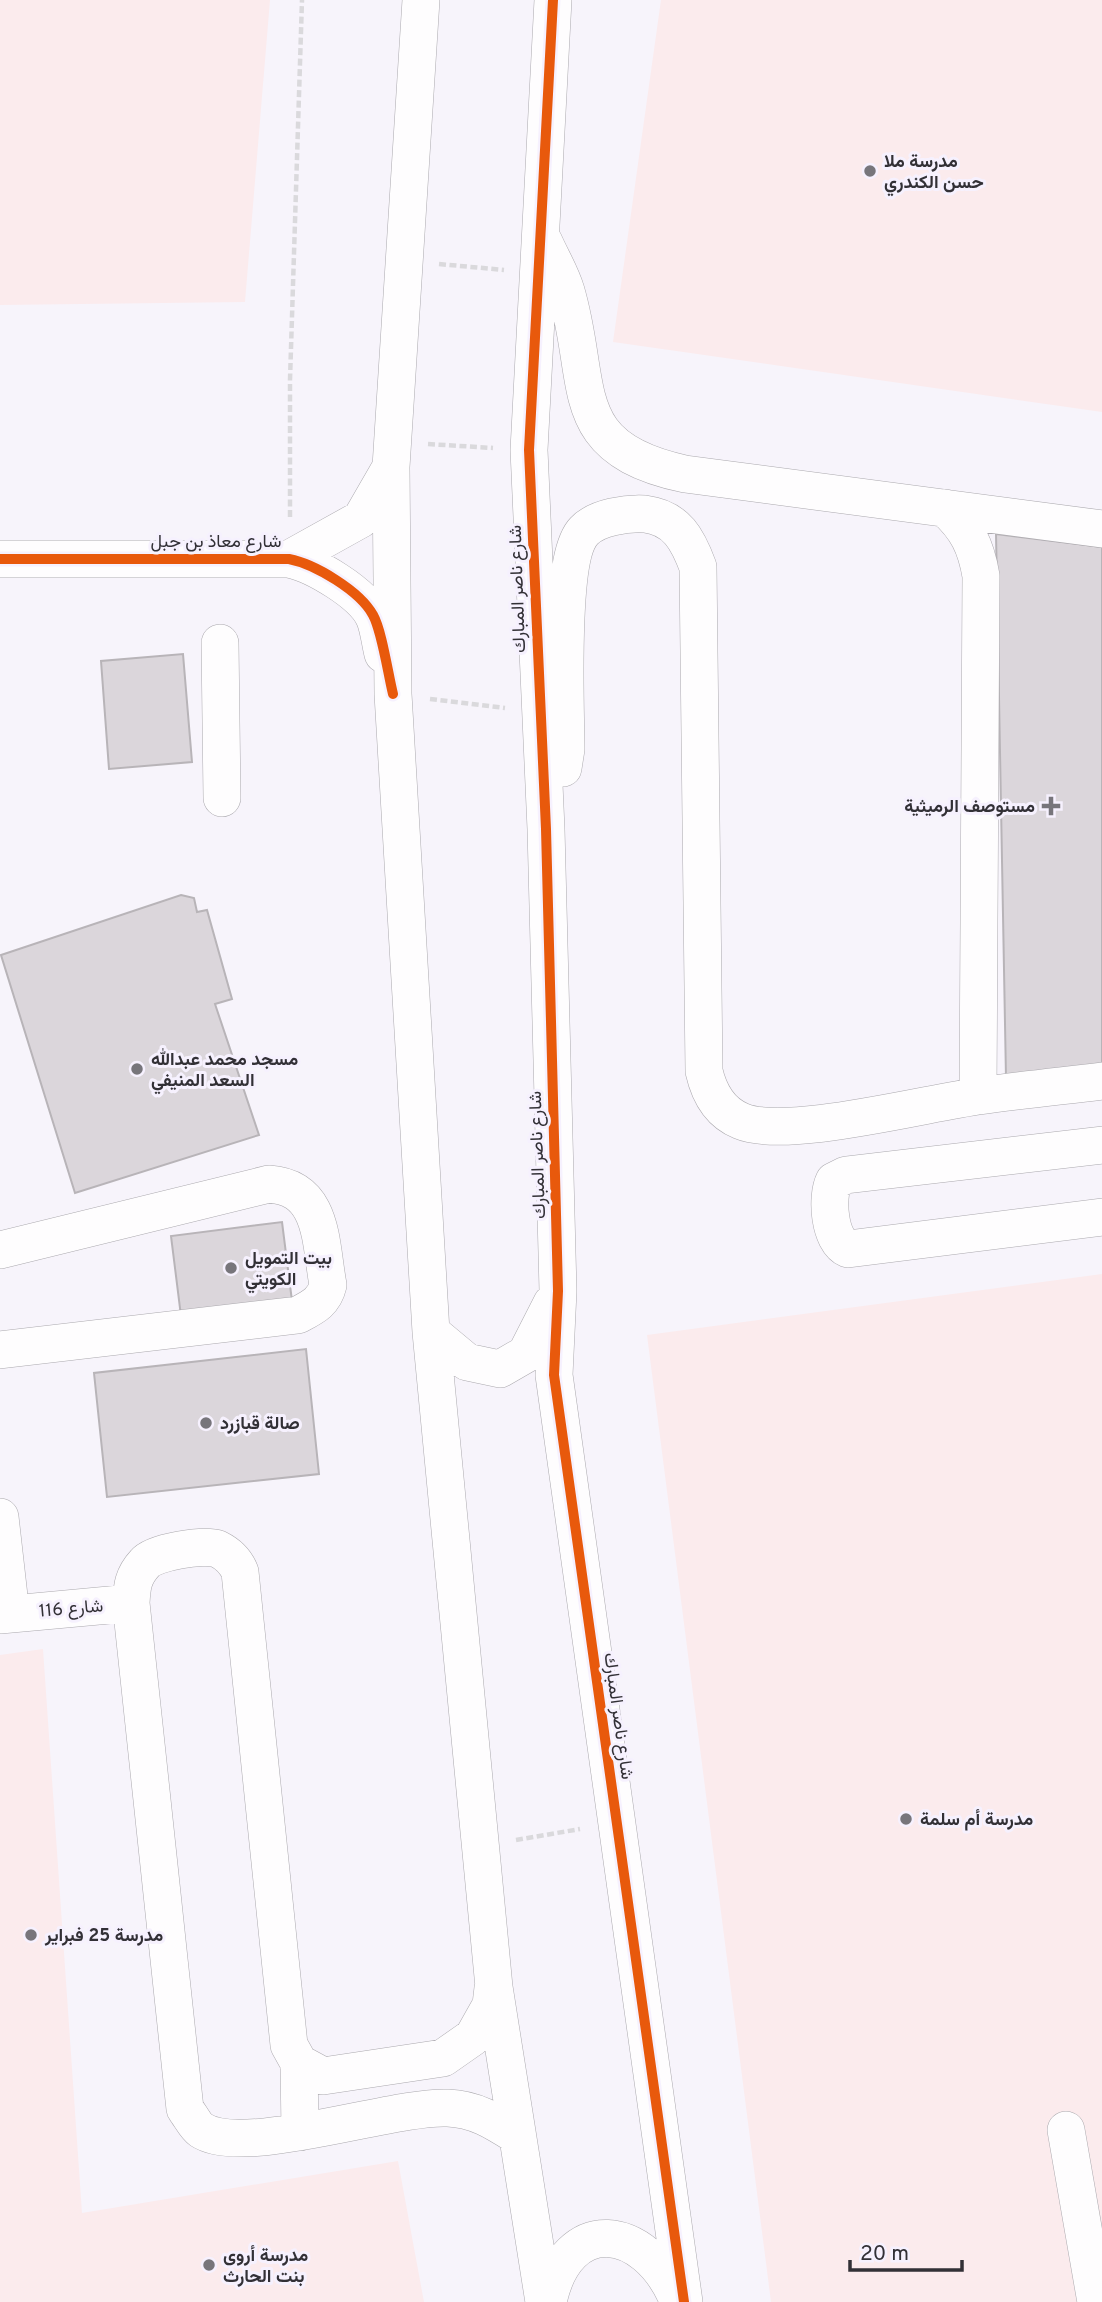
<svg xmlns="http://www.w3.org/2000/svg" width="1102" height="2302" font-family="Overpass,Vazirmatn,sans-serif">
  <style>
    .education { fill: #fbebed }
    .building { fill: #dbd6db; stroke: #b8b4b8; stroke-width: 2 }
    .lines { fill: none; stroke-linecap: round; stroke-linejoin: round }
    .minor-casing { stroke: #aba9ae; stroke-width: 38 }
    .path { stroke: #dad9dc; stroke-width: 4.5; stroke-dasharray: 7 3.5; stroke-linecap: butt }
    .minor { stroke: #fefdfe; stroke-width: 37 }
    .cycleway-casing { stroke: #f6f1fe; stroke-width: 15 }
    .cycleway { stroke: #e8590c; stroke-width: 10 }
    .poi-dot { fill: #77757b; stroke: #f6f1fe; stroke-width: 2.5 }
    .labels { text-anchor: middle; stroke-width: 6; stroke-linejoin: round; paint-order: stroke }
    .poi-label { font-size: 18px; font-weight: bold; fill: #323036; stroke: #f6f1fe; text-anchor: start }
    .street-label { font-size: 18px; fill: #323036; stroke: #f6f1fe }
  </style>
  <rect width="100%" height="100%" fill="#f7f4fb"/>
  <path class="education" d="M0,0H270L245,302L0,305Z
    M661,0H1102V412L613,342Z
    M1102,1274V2302H771L647,1335Z
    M43,1649L82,2213L398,2161L424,2302H0V1655Z"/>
  <path class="building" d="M996,534L1102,547V1065L1006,1078Z
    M183,654L192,762L109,769L101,661Z
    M181,895L194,898L197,912L207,910L232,999L215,1004L259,1135L75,1193L1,955Z
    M282,1222L292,1301L181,1316L171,1236Z
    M306,1349L319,1474L107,1497L94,1373Z"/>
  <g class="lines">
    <defs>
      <path id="minor" d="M421,0L391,467L393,694L431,1332L494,1987L544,2302
        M553,0L529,450L546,829L558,1291L554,1375L684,2302
        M544,242C551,258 561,274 566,291C594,386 563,448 685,474L1102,529
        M945,508C967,528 976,546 981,576L978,1096
        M0,559H289C314,564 363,593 374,617C379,628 380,643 383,654
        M289,559L361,519L391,467
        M220,643L222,798
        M563,768L566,749C566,707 558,558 584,531C597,517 627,513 645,514C677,518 688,540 698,567L704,1071C709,1093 719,1112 741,1121C785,1140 927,1103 979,1096C1020,1090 1061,1086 1102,1081
        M1102,1145L846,1175L834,1181C826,1197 829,1241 848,1249L1102,1217
        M0,1250L269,1184C324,1188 320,1242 328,1285C324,1302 313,1307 298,1315L0,1350
        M431,1332L467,1362L500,1369L526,1354L552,1303
        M0,1517L11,1614
        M0,1615L131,1603
        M493,1988L491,2005L473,2037L443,2058L323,2076L299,2063L289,2045L240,1572C236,1562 228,1554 218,1549C204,1544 154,1552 145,1563C133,1576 132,1586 131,1603L185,2109C190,2115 195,2126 201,2130C243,2158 394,2105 448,2108C475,2109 494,2121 516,2135
        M299,2063L300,2132
        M1066,2130L1096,2302
        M548,2302C567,2212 645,2224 677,2298"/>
    </defs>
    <use href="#minor" class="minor-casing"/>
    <path class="path" d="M439,264L504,270
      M428,444L493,448
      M290,517V380L302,0
      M430,699L505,708
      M516,1840L580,1829"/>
    <use href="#minor" class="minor"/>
    <defs>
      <path id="cycleway" d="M553,0L529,450L546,829L558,1291L554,1375L684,2302
        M0,559H289C315,564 360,591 373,615C382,631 388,674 393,694"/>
    </defs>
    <use href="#cycleway" class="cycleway-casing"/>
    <use href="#cycleway" class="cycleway"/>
  </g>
  <g class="poi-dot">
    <circle cx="870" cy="171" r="7"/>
    <path d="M1047.5 795.5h7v7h7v7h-7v7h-7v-7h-7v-7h7z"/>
    <circle cx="137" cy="1069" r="7"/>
    <circle cx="231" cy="1268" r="7"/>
    <circle cx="206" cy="1423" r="7"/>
    <circle cx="906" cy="1819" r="7"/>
    <circle cx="31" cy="1935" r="7"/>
    <circle cx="209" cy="2265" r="7"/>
  </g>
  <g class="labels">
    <g class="poi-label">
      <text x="884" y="167">مدرسة ملا<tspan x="884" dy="21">حسن الكندري</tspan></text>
      <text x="1035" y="812" text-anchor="end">مستوصف الرميثية</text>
      <text x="151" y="1065">مسجد محمد عبدالله<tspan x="151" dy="21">السعد المنيفي</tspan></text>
      <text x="245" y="1264">بيت التمويل<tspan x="245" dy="21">الكويتي</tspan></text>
      <text x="220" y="1429">صالة قبازرد</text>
      <text x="920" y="1825">مدرسة أم سلمة</text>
      <text x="45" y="1941">مدرسة 25 فبراير</text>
      <text x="223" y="2261">مدرسة أروى<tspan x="223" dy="21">بنت الحارث</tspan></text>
    </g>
    <g class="street-label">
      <text x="216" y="547">شارع معاذ بن جبل</text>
      <text transform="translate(517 589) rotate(-92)" y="6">شارع ناصر المبارك</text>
      <text transform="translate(537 1155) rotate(-92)" y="6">شارع ناصر المبارك</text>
      <text transform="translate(71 1608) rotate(-5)" y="6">شارع 116</text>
      <text transform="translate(619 1716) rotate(82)" y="6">شارع ناصر المبارك</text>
    </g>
  </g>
  <path d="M850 2260v10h112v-10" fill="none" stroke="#323036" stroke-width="3.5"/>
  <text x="860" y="2260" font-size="21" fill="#323036" stroke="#f6f1fe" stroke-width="5" paint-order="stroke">20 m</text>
</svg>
